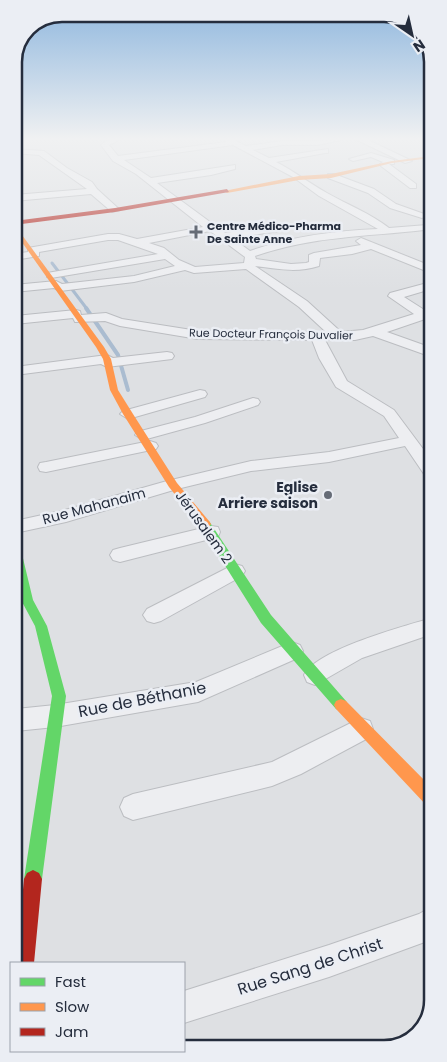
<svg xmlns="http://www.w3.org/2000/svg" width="447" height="1062" font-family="Poppins,sans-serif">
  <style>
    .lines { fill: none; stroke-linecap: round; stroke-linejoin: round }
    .stream-far1 { stroke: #aabcd0; stroke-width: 3 }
    .stream { stroke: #aabcd0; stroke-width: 4 }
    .street-casing { stroke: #bbbdc1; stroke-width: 2 }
    .street { fill: #edeef1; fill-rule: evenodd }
    .fast { fill: #63d668; fill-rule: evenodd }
    .slow { fill: #ff974d; fill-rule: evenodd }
    .jam { fill: #b3261e; fill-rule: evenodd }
    .poi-dot { fill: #666c77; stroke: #ebeef4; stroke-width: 2 }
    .labels { text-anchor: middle; stroke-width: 5; stroke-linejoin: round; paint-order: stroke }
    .far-poi-label { font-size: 11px; font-weight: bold; fill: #252d3d; stroke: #ebeef4; text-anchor: start }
    .far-street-label { font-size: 11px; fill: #252d3d; stroke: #ebeef4 }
    .poi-label { font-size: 14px; font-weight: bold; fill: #252d3d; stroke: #ebeef4; text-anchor: end }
    .street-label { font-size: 14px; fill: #252d3d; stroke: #ebeef4 }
    .near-street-label { font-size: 16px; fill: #252d3d; stroke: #ebeef4 }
    .rim { fill: none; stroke: #252d3d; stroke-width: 2.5 }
  </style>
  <rect width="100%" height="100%" fill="#dee0e3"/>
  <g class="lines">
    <path class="stream-far1" d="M52,263L87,309"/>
    <path class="stream" d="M86,308L118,355L128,390"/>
    <defs>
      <path id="street" d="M107,140H119L109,145L118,156L226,142L224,140H234L246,146L282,141L340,140L318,145H282L253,150L269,158L328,149V153H325L276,162C294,171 309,183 327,193C348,205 370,213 389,228L427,225V229L424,230C364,237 313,236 255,256L256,259L291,264L306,263L309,262V255L314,253L361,245L356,241L361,238L431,266V273L371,249L352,254L320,258L319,266C297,273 278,269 255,266L307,301L341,332L363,330L414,314L388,296L390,293L431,282V289L404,297L426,311L431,309V317L387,332L432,348V357L373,336L355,340H325L347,381L394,410L432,461V478L426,477L405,446L329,462L251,471L177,489L66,522L15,533V521L65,510L167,481L251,461L329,452L399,438L384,416L336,387L319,358L312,340L198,339L120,326L105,321L75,322L73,318L15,324V316L76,310L80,311L81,315L106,313L122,319L198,331L326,332L299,307L246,269L194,273L185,270L134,282L60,291L54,288L14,292V285L56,281L62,284L134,276L175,266L165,259L51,278L47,277V273L158,254L118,240H108L39,252V256L14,260V254L28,252V248L108,234H119L137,239L203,227L136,174L113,161L101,145ZM233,145L293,177L319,196L378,229C334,231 292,236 250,251L232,238L286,230L291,227L286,224L225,233L157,183L211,175L235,169V165L151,178L124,160ZM210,231L245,257L244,263L195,267L179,260L164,248L149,243Z
        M357,140H368L412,161L405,163Z
        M14,149L44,151L67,168L92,182L97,189L120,210L112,212L91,194L14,201V195L87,189L39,155L14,153Z
        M371,153L394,160V164H389L416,184V188H410L381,166L380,164L383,162L371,157L353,161L349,159Z
        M328,174H334L374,189L396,204L427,215L422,218L390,208L368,193L328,178Z
        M167,352L172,353L174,356L172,359L107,367L101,364L15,375V367L107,355L113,358Z
        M200,390L205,391L207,394L205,397L128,419L120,414L123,411Z
        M253,398L258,399L260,402L258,405L205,423L143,440L135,435L137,432L195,417Z
        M150,441L156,443L158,446L156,449L46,472L40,471L38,467L40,463L46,462Z
        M211,526L218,527L220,532L218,537L120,562L113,560L110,555L113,550L120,548Z
        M235,564L242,566L245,571L242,576L161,621L154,623L147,621L143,615L147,609Z
        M432,618V634L362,658L315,685L307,682L304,675C316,650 404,626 432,618Z
        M292,642L300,645L303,651L300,657L198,702L55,727L16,731V709L55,705L196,682Z
        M361,718L370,721L373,729L370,737L301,774L272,786L133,820L124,816L120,807L124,798L133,794L272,762Z
        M433,906V939L329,977L184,1023V991L329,945L419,914Z"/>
    </defs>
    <use href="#street" class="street-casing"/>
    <use href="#street" class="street"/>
    <path class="fast" d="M205,520L209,521L271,615L346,701L348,705L346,709L341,711L336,709L261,623L199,524Z
      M15,546L21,550L33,600L47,626L66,696L42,879L39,885L33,888L27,885L24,879L52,696L35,626L21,600L15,576Z"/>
    <path class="slow" d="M431,156V158L392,163L331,178L299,180L227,193L224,191L299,176L331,174L392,161Z
      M14,224L104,347L111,359L118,390L133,414L177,483L209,521L211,524L209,527H201L169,487L123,414L110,390L103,359L96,347L14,231Z
      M341,699L346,701L433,789V809L427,806L336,709L334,705L336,701Z"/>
    <path class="jam" d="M227,189L229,192L115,212L14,225V221L115,208Z
      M33,870L39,873L42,879L34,963H16L24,879L27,873Z"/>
  </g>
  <linearGradient id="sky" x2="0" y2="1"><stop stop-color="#8fb7de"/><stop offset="0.48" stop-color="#f0f1f2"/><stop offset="1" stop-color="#f0f1f2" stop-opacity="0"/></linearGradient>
  <rect width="447" height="289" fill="url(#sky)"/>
  <g class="poi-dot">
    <path d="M193.5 224.5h5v5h5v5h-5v5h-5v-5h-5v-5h5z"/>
    <circle cx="328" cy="495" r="5"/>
  </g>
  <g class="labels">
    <g class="far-poi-label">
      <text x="207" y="230">Centre Médico-Pharma<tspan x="207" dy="13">De Sainte Anne</tspan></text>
    </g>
    <g class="far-street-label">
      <text transform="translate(271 334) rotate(1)" y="4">Rue Docteur François Duvalier</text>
    </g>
    <g class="poi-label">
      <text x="318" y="492">Eglise<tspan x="318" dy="16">Arriere saison</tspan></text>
    </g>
    <g class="street-label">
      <text transform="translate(94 506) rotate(-15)" y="5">Rue Mahanaim</text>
      <text transform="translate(204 527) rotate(54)" y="5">Jérusalem 2</text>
    </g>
    <g class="near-street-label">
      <text transform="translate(142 699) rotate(-11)" y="6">Rue de Béthanie</text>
      <text transform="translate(310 966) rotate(-18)" y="6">Rue Sang de Christ</text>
    </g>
  </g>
  <path d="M0 0H447V1062H0ZM62 22H384A40 40 0 0 1 424 62V1000A40 40 0 0 1 384 1040H62A40 40 0 0 1 22 1000V62A40 40 0 0 1 62 22Z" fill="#ebeef4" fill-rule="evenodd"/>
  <path class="rim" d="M62 22H384A40 40 0 0 1 424 62V1000A40 40 0 0 1 384 1040H62A40 40 0 0 1 22 1000V62A40 40 0 0 1 62 22Z"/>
  <rect x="10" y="962" width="175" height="90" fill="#ebeef4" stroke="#9ca1ab"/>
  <rect x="20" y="978" width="25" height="8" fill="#63d668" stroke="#9ca1ab"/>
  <text x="55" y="987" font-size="15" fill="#252d3d">Fast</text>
  <rect x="20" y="1003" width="25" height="8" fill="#ff974d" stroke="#9ca1ab"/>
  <text x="55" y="1012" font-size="15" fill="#252d3d">Slow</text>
  <rect x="20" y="1028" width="25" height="8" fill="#b3261e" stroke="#9ca1ab"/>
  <text x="55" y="1037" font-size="15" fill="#252d3d">Jam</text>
  <g transform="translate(412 35) rotate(146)" stroke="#ebeef4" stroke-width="4" paint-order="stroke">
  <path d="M0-4L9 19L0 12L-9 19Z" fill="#252d3d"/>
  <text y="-8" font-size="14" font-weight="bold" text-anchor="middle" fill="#252d3d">N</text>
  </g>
</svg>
